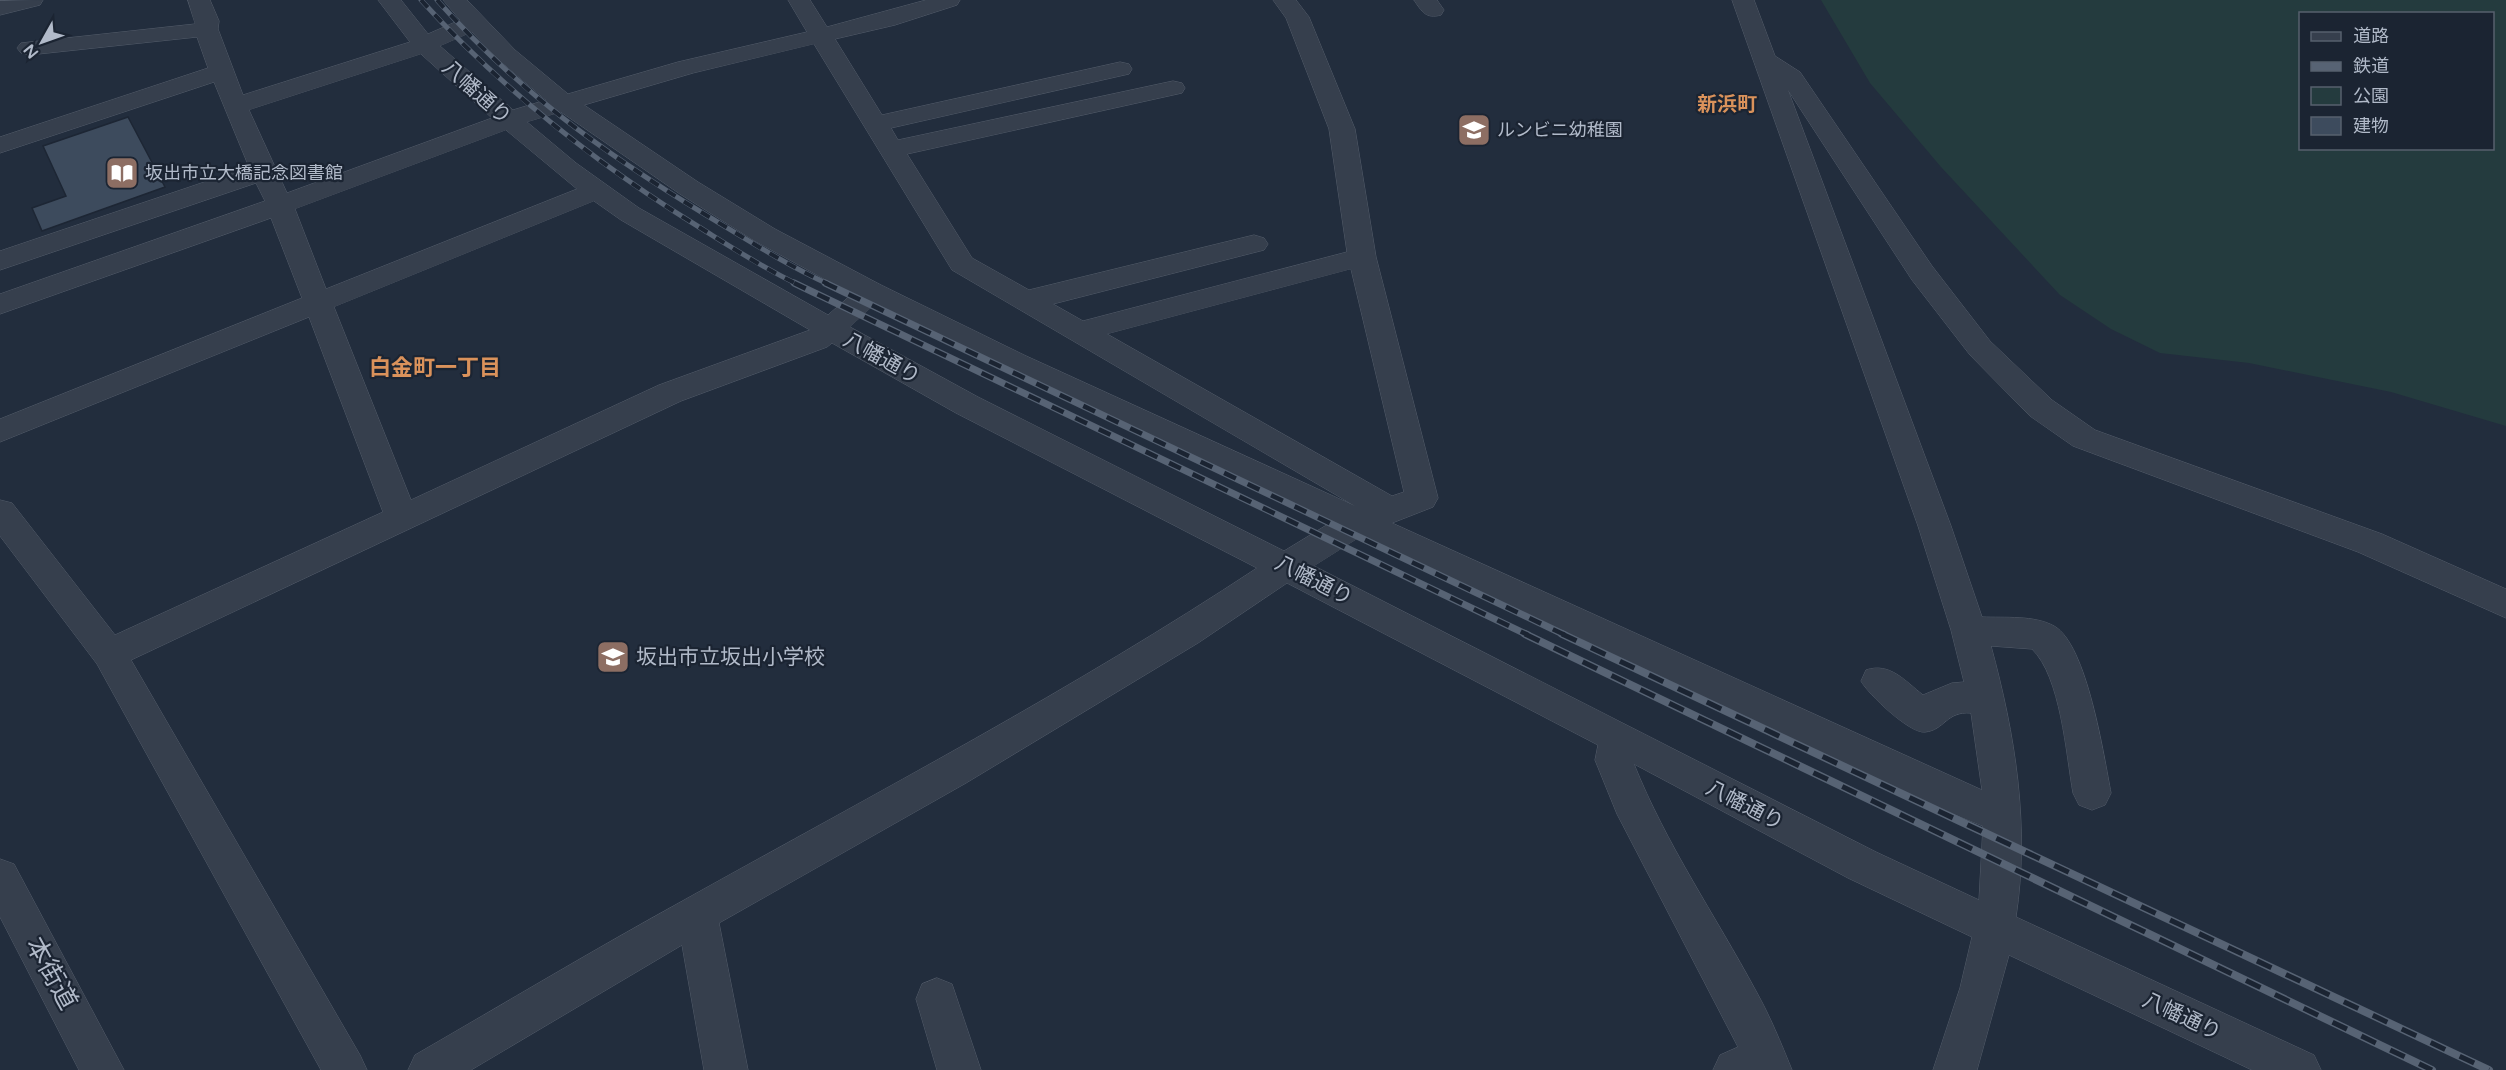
<svg xmlns="http://www.w3.org/2000/svg" width="2506" height="1070" font-family="'Varela Round','Noto Sans JP',sans-serif">
  <style>
    .green { fill: #243b3e; fill-rule: evenodd }
    .building { fill: #3d4b5d; stroke: #1d2634; stroke-width: 1.5 }
    .lines { fill: none; stroke-linecap: round; stroke-linejoin: round }
    .minor-casing { stroke: #545d6b; stroke-width: 1 }
    .minor { fill: #363f4d; fill-rule: evenodd }
    .rail-far2-casing { stroke: #576374; stroke-width: 5 }
    .rail-far1-casing { stroke: #576374; stroke-width: 7 }
    .rail-casing { stroke: #576374; stroke-width: 8 }
    .rail-far2 { stroke: #1b2432; stroke-width: 4; stroke-dasharray: 10; stroke-linecap: butt }
    .rail-far1 { stroke: #1b2432; stroke-width: 4.5; stroke-dasharray: 13; stroke-linecap: butt }
    .rail { stroke: #1b2432; stroke-width: 5; stroke-dasharray: 16; stroke-linecap: butt }
    .labels { text-anchor: middle; stroke-width: 4.5; stroke-linejoin: round; paint-order: stroke }
    .far-poi-label { font-size: 18px; fill: #b1bac9; stroke: #1b2432; text-anchor: start }
    .far-quarter-label { font-size: 20px; font-weight: bold; fill: #da925b; stroke: #1b2432 }
    .street-label { font-size: 21px; fill: #b1bac9; stroke: #1b2432 }
    .poi-label { font-size: 21px; fill: #b1bac9; stroke: #1b2432; text-anchor: start }
    .neighbourhood-label { font-size: 22px; font-weight: bold; fill: #da925b; stroke: #1b2432 }
    .near-street-label { font-size: 26px; fill: #b1bac9; stroke: #1b2432 }
  </style>
  <rect width="100%" height="100%" fill="#222d3d"/>
  <path class="green" d="M1821,0H2506V426L2391,392L2249,363L2160,353L2111,329L2060,295L1941,167L1870,83ZM2300,14H2492V148H2300Z"/>
  <path class="building" d="M128,117L165,187L42,231L32,208L66,196L43,146Z"/>
  <g class="lines">
    <defs>
      <path id="minor" d="M43,0L40,5L0,15V1Z
        M188,0H210L219,21L218,29L243,95L410,42L378,0H401L428,34L460,20L443,0H467L515,50L568,94L678,62L807,32L788,0H810L827,27L926,0H960L957,5L895,25L835,39L882,115L1120,62L1129,64L1132,69L1129,74L1120,76L891,128L898,140L1173,81L1182,83L1185,88L1182,93L1173,95L907,154L972,258L1029,290L1254,235L1264,238L1268,244L1264,250L1053,304L1083,321L1347,252L1329,129L1286,18L1273,0H1296L1309,17L1355,129L1376,257L1438,498L1433,507L1392,523L1982,790L1971,713C1946,711 1945,730 1925,732C1910,734 1868,694 1861,681L1866,670C1890,662 1905,681 1923,695L1952,683L1964,682L1951,630L1918,526L1732,0H1754L1775,56L1800,72L1932,266L1990,341L2052,400L2095,430L2382,534L2506,589V618L2358,552L2073,446L2030,416L1970,355L1912,280L1788,90L1951,526L1982,617C2005,618 2034,615 2054,626C2087,644 2104,757 2111,793L2105,805L2092,810L2079,805L2073,793C2066,754 2061,677 2032,649L1991,646C2015,734 2030,825 2016,917L2314,1055L2321,1070H2252L2009,955L1977,1070H1933L1960,988L1972,937L1848,878L1634,764C1666,844 1715,915 1756,991C1770,1016 1781,1043 1792,1070H1713L1720,1055L1738,1047L1617,814L1595,760L1598,745L1287,583L1198,643L966,783L719,923L748,1070H704L682,945L471,1070H408L415,1055C505,1003 595,949 686,899C878,792 1074,689 1257,568L956,413L832,343L827,347L681,401L131,660L360,1055L367,1070H321L97,664L0,536V500L12,503L115,635L383,512L309,317L0,442V419L302,298L271,218L0,314V294L265,201L256,183L0,270V251L249,167L214,82L0,153V137L208,68L197,37L29,55L21,53L17,48L21,43L195,24ZM472,32L499,60L546,100L513,110L440,46ZM814,44L952,270L1355,506L1024,355L881,285L775,229L698,182L584,105L693,73ZM421,54L492,118L287,193L249,110ZM561,112L680,194L755,241L852,294L828,315L639,208L576,163L527,122ZM506,130L577,189L326,289L295,209ZM594,201L621,220L810,330L659,385L411,500L334,307ZM1351,269L1404,492L1392,496L1107,334ZM874,305L1004,369L1330,523L1284,551L978,397L850,327ZM1360,537L1924,802L1983,826L1979,900L1876,852L1314,566Z
        M1414,0H1437L1444,10L1441,15C1426,19 1422,12 1414,0Z
        M0,859L14,864L124,1070H79L0,917Z
        M937,978L952,984L981,1070H937L916,999L922,984Z"/>
    </defs>
    <use href="#minor" class="minor-casing"/>
    <use href="#minor" class="minor"/>
    <defs>
      <path id="rail-far2" d="M421,0C503,90 595,163 699,227C731,247 763,268 797,284
        M437,0C518,91 602,152 706,215C746,239 785,264 828,284"/>
      <path id="rail-far1" d="M794,283L1528,635
        M825,283L1565,635"/>
      <path id="rail" d="M1525,634L2432,1070
        M1562,634L2489,1070"/>
    </defs>
    <use href="#rail-far2" class="rail-far2-casing"/>
    <use href="#rail-far1" class="rail-far1-casing"/>
    <use href="#rail" class="rail-casing"/>
    <use href="#rail-far2" class="rail-far2"/>
    <use href="#rail-far1" class="rail-far1"/>
    <use href="#rail" class="rail"/>
  </g>
  <defs>
    <symbol id="school-square" viewBox="-11 -11 22 22"><rect x="-9" y="-9" width="18" height="18" rx="4" fill="#8d6e63" stroke="#1b2432"/><path d="M0-5L7-2L0 1L-7-2ZM-4 1L0 2.5L4 1V4Q0 6-4 4Z" fill="#fff"/></symbol>
    <symbol id="library-square" viewBox="-11 -11 22 22"><rect x="-9" y="-9" width="18" height="18" rx="4" fill="#8d6e63" stroke="#1b2432"/><path d="M-6-4Q-3-5.5-.7-3.5V5Q-3 3-6 4ZM6-4Q3-5.5 .7-3.5V5Q3 3 6 4Z" fill="#fff"/></symbol>
  </defs>
  <g fill-rule="evenodd">
    <use href="#school-square" x="1455" y="111" width="38" height="38"/>
    <use href="#library-square" x="103" y="154" width="38" height="38"/>
    <use href="#school-square" x="594" y="638" width="38" height="38"/>
  </g>
  <g class="labels">
    <g class="far-poi-label">
      <text x="1497" y="136">ルンビニ幼稚園</text>
      <text x="145" y="179">坂出市立大橋記念図書館</text>
    </g>
    <g class="far-quarter-label">
      <text x="1727" y="111">新浜町</text>
    </g>
    <g class="street-label">
      <text transform="translate(477 92) rotate(42)" y="7">八幡通り</text>
      <text transform="translate(882 358) rotate(29)" y="7">八幡通り</text>
      <text transform="translate(1314 580) rotate(27)" y="7">八幡通り</text>
      <text transform="translate(1745 805) rotate(27)" y="7">八幡通り</text>
      <text transform="translate(2182 1016) rotate(25)" y="7">八幡通り</text>
    </g>
    <g class="poi-label">
      <text x="636" y="664">坂出市立坂出小学校</text>
    </g>
    <g class="neighbourhood-label">
      <text x="435" y="375">白金町一丁目</text>
    </g>
    <g class="near-street-label">
      <text transform="translate(52 973) rotate(61)" y="9">本街道</text>
    </g>
  </g>
  <rect x="2299" y="12" width="195" height="138" fill="#1b2432" stroke="#57606e" stroke-width="1.5"/>
  <rect x="2311" y="32" width="30" height="9" fill="#363f4d" stroke="#57606e" stroke-width="1.5"/>
  <text x="2353" y="42" font-size="18" fill="#b1bac9">道路</text>
  <rect x="2311" y="62" width="30" height="9" fill="#576374" stroke="#57606e" stroke-width="1.5"/>
  <text x="2353" y="72" font-size="18" fill="#b1bac9">鉄道</text>
  <rect x="2311" y="87" width="30" height="18" fill="#243b3e" stroke="#57606e" stroke-width="1.5"/>
  <text x="2353" y="102" font-size="18" fill="#b1bac9">公園</text>
  <rect x="2311" y="117" width="30" height="18" fill="#3d4b5d" stroke="#57606e" stroke-width="1.5"/>
  <text x="2353" y="132" font-size="18" fill="#b1bac9">建物</text>
  <g transform="translate(42 42) rotate(230)" stroke="#1b2432" stroke-width="4.5" paint-order="stroke">
  <path d="M0-4.5L10 22L0 15L-10 22Z" fill="#b1bac9"/>
  <text y="-9" font-size="16" font-weight="bold" text-anchor="middle" fill="#b1bac9">N</text>
  </g>
</svg>
